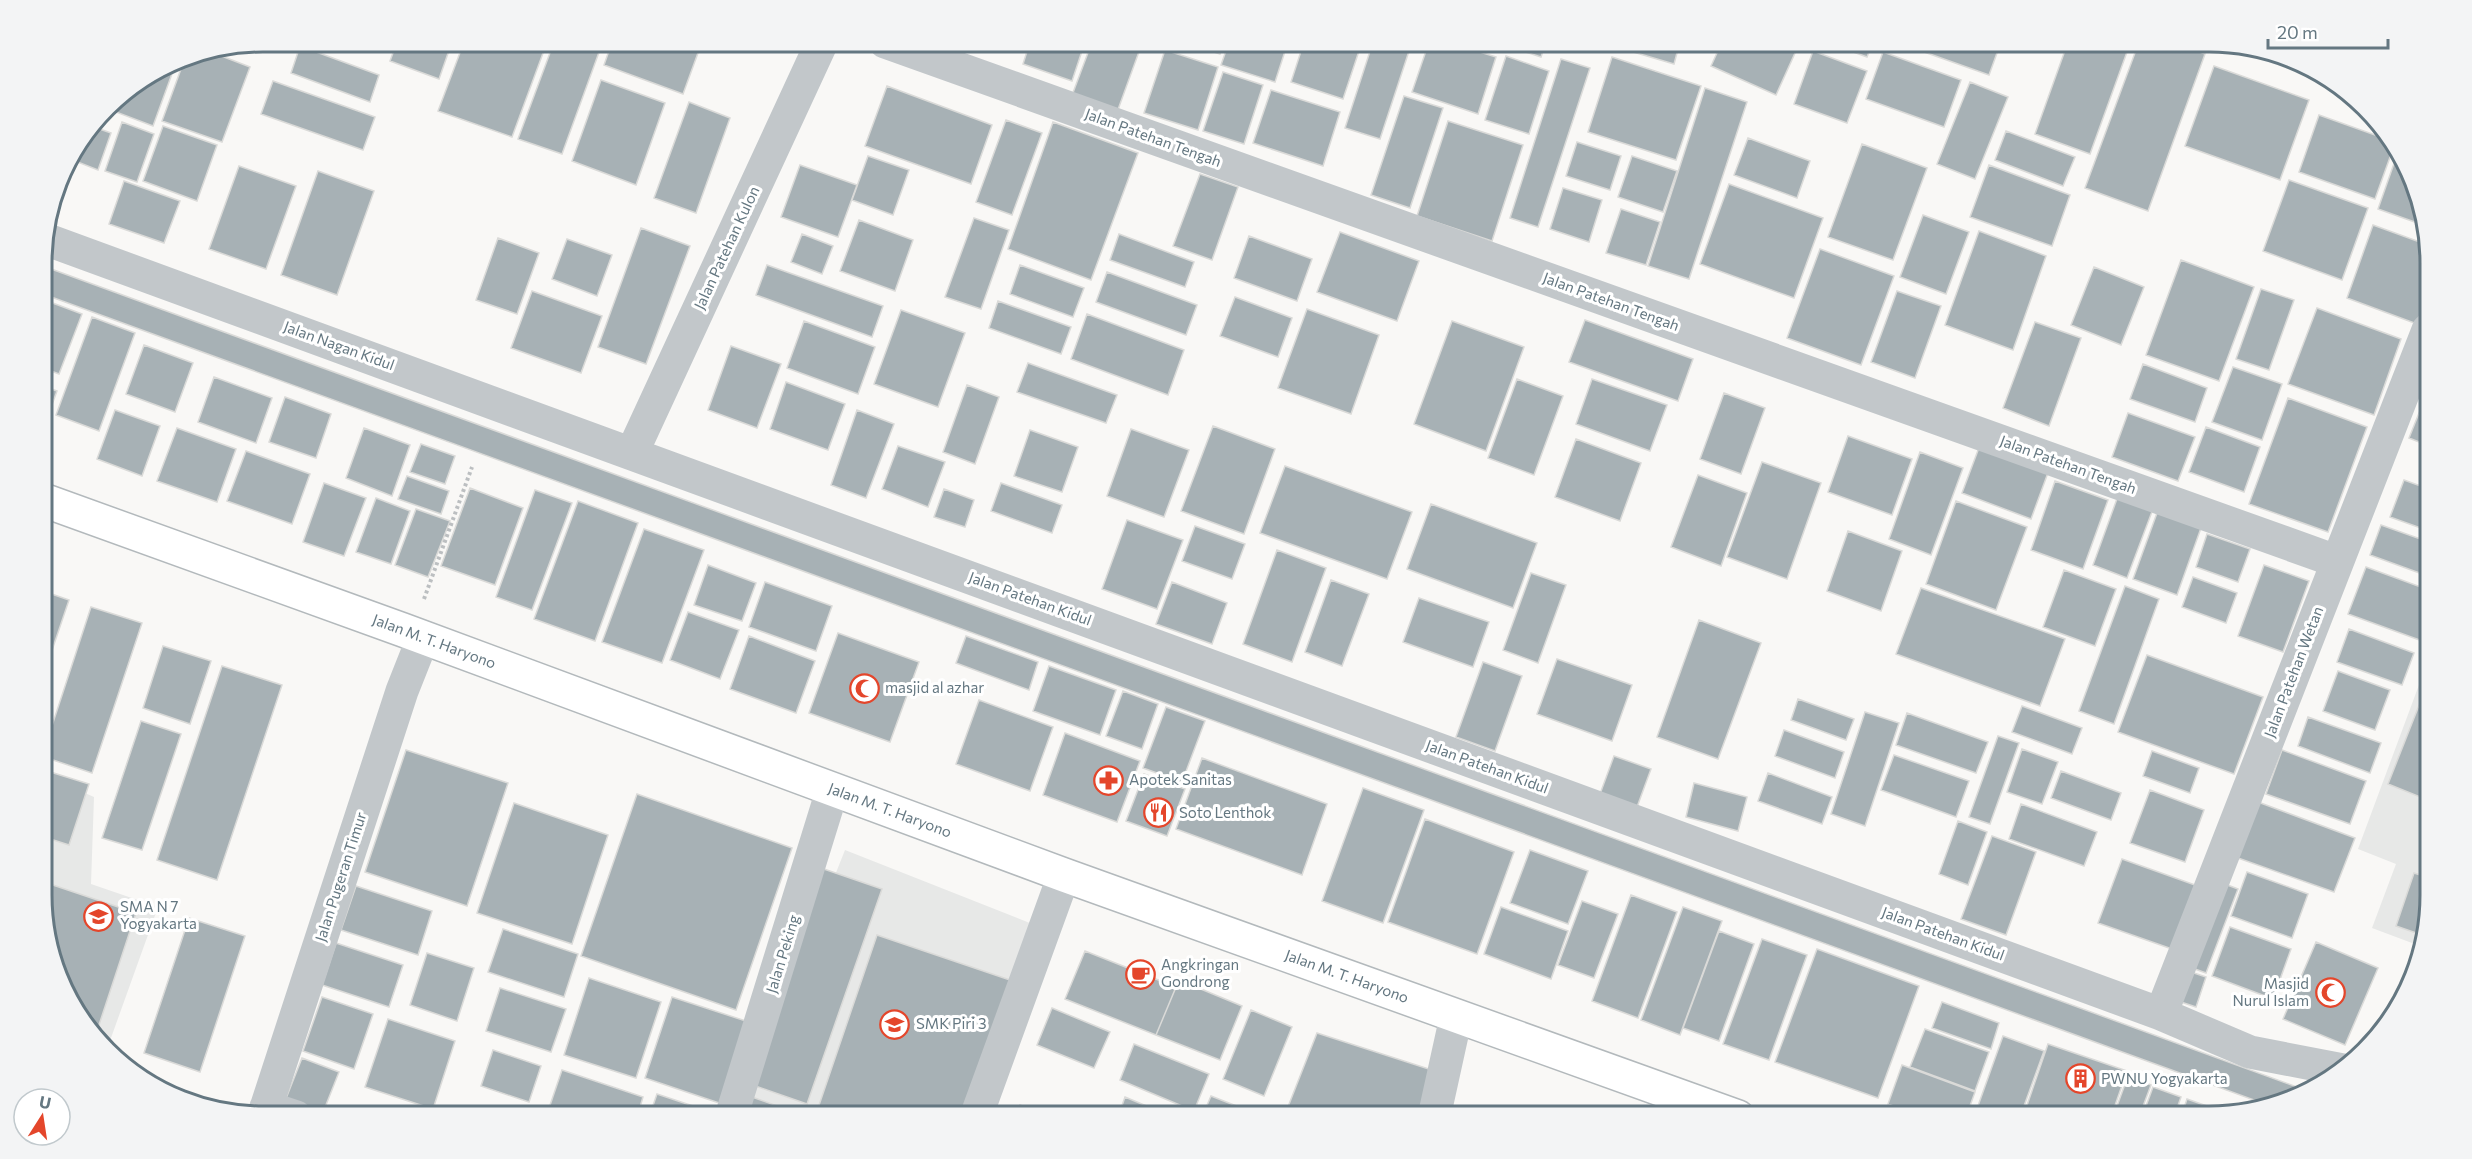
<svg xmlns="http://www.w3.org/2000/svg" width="2472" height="1159" font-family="Commissioner,sans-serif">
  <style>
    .built { fill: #e7e8e7 }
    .building { fill: #a7b1b5; stroke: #dadad8; stroke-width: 1.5 }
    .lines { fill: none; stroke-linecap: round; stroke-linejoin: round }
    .primary-casing { stroke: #b3b9bc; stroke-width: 36 }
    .path { stroke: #bcbfc1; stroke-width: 4; stroke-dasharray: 3 3; stroke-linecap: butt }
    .street { stroke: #c2c7ca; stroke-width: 33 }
    .primary { stroke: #fff; stroke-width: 33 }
    .labels { text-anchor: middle; stroke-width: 6; stroke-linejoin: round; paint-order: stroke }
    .street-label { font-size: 15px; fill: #647781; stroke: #fff }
    .poi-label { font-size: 15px; fill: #647781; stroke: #fff; text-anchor: start }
    .rim { fill: none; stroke: #647781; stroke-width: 3 }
  </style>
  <rect width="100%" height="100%" fill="#f9f8f6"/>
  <path class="built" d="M2429,658L2430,896L2420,946L2372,928L2396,864L2358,849Z
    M44,775L94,797L91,884L158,907L107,1049L88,1030L44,925Z
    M845,850L1050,931L977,1117H739Z"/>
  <path class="building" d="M359,42H390L387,50Z
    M397,42H452L439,79L390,61Z
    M464,42H537L546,45L512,137L438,111Z
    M554,42H595L602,44L562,154L518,139Z
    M612,42H702L683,94L604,65Z
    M1030,42H1085L1072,81L1023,64Z
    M1092,42H1121L1140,49L1116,115L1071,98Z
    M1183,42H1224L1220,54Z
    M1229,42H1288L1275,82L1221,65Z
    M1304,42H1362L1343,99L1291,82Z
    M1373,42H1412L1380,139L1345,128Z
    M1429,42H1448L1496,57L1478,114L1412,92Z
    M1494,42H1546L1541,57Z
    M1606,42H1680L1674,64L1606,44Z
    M1722,42H1800L1776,95L1711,66Z
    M1826,42H1873L1867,57Z
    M1896,42H2001L1989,75Z
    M2068,42H2100L2127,52L2090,154L2035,134Z
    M2139,42H2174L2205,54L2148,211L2085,188Z
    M300,46L379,75L370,102L291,73Z
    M1165,50L1218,67L1198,130L1144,113Z
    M1813,51L1867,71L1847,123L1794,104Z
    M211,52L250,67L222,142L162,121L185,58Z
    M1883,52L1961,80L1944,127L1866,99Z
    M1506,56L1549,71L1529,134L1485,120Z
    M1612,57L1701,86L1676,160L1588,132Z
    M1561,59L1590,68L1538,227L1510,218Z
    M177,60L153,126L108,109L117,97Z
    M2214,66L2309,100L2280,180L2185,146Z
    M1223,72L1263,85L1244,144L1203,131Z
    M601,80L665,103L636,185L572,161Z
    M273,81L375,117L363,150L261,114Z
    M1970,82L2008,97L1975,179L1937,164Z
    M887,86L992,125L971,184L865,146Z
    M1705,88L1747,102L1689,279L1648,266Z
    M1271,90L1340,112L1323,166L1253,143Z
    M1404,96L1443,108L1410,208L1371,195Z
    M689,102L730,118L696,213L654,198Z
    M2319,115L2392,141L2394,146L2375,199L2299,172Z
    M1006,120L1042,133L1012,215L976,202Z
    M1448,121L1523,145L1492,241L1417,216Z
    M122,122L154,134L137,182L105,171Z
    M1053,122L1138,153L1091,280L1008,249Z
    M163,126L217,145L197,201L143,181Z
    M94,127L111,133L98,170L70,159Z
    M2006,131L2075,157L2063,186L1995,160Z
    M1748,138L1810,161L1797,198L1734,175Z
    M1577,142L1621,156L1610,190L1566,176Z
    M1862,144L1927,168L1893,260L1828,237Z
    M2398,152L2413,179L2426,226L2378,209Z
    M868,156L909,170L893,215L852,200Z
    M1632,156L1677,171L1663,212L1618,197Z
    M800,165L857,185L838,237L781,217Z
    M1989,165L2070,195L2052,246L1970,217Z
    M239,166L296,186L266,269L209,249Z
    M318,171L374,191L337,295L281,275Z
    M1200,174L1238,187L1212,260L1173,246Z
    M2289,180L2368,208L2342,280L2263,251Z
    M124,181L180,201L164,243L109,224Z
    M1729,184L1823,218L1794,298L1700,264Z
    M1563,188L1602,200L1589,242L1550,229Z
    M1621,209L1660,222L1646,265L1606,253Z
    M1923,215L1969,232L1946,294L1900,277Z
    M974,218L1009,230L981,309L945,297Z
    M859,220L913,240L895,291L840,271Z
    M2373,225L2428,245V291L2417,324L2347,298Z
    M641,228L690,246L646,364L598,347Z
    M1979,231L2046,256L2013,350L1945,325Z
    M1340,232L1419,261L1397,321L1317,292Z
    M802,234L833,246L822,274L791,262Z
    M1119,234L1194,262L1185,287L1110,260Z
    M1249,236L1312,259L1297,301L1234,278Z
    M498,238L539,253L517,314L476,300Z
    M567,239L612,255L597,296L552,279Z
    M1820,249L1894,276L1861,365L1787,338Z
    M2181,260L2254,287L2219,381L2146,355Z
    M767,265L883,306L872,337L756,295Z
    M1020,265L1084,288L1073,317L1010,294Z
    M43,266L2308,1091L2273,1107L43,294Z
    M2094,267L2144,287L2121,345L2071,325Z
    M1107,272L1197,305L1186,335L1096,302Z
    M2261,289L2294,300L2269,370L2236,359Z
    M532,291L602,316L581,373L511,348Z
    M1897,291L1941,306L1915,378L1871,362Z
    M1235,297L1292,318L1278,357L1220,336Z
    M998,301L1071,327L1061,354L989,328Z
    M50,302L82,314L59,374L43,368V323Z
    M2317,308L2401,339L2374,415L2288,384Z
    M1307,309L1379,335L1351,414L1278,388Z
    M901,310L965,333L938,407L874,384Z
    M1087,314L1184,350L1168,395L1071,359Z
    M92,317L135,333L99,431L56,415Z
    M1585,320L1693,359L1678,401L1569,362Z
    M804,321L875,347L858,394L787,368Z
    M1452,321L1524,347L1486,451L1414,424Z
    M2035,322L2081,338L2049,426L2003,408Z
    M144,345L193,363L175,412L126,394Z
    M731,346L781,364L757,428L708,410Z
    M1028,363L1117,395L1106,423L1017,392Z
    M2143,364L2207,388L2195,422L2130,399Z
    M2233,367L2282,384L2262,440L2212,422Z
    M214,377L272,398L256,443L198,422Z
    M1517,379L1563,396L1534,475L1488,458Z
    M1592,379L1667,405L1650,451L1576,424Z
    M786,382L845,404L828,450L770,429Z
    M967,385L999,397L975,464L943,452Z
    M43,386L57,391L46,421L43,420Z
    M2429,388V446L2409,438Z
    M1724,393L1765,408L1741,474L1700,459Z
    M285,397L331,414L316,458L269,442Z
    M2288,398L2367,427L2328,532L2249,504Z
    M115,410L160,426L142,476L97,459Z
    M857,410L894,424L866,498L831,485Z
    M2128,413L2195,437L2178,481L2112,457Z
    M1213,426L1275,449L1244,534L1181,511Z
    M2206,427L2260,447L2244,492L2189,472Z
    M177,428L236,449L217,502L157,481Z
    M364,428L410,445L392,496L346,478Z
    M1131,429L1189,450L1164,517L1107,496Z
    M1030,430L1078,447L1062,492L1014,476Z
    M1848,436L1912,459L1892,515L1828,492Z
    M1576,439L1641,463L1620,521L1555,497Z
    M421,444L455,456L445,484L410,472Z
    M1980,445L2049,470L2031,519L1962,493Z
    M898,446L945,462L928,507L882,489Z
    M246,451L310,474L292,524L227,501Z
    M1920,452L1963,468L1931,555L1889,539Z
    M1762,462L1821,483L1787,579L1727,557Z
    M1285,466L1412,512L1387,579L1260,533Z
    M1698,475L1747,493L1721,566L1671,547Z
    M407,476L449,491L441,514L398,499Z
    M2404,480L2429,489V531L2390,517Z
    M2055,481L2108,500L2083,569L2031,550Z
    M324,483L366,498L344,556L303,542Z
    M1001,483L1062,505L1052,533L991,511Z
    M470,488L523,508L495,585L441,566Z
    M944,489L974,500L965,527L934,517Z
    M535,490L572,503L532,610L496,597Z
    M2118,496L2153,509L2127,578L2093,565Z
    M376,498L410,511L391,564L356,552Z
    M578,501L638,523L595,641L534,619Z
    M1956,501L2027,527L1996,610L1926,584Z
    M1431,504L1537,543L1513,608L1407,569Z
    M416,509L450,521L428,577L395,565Z
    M2157,513L2201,528L2177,595L2133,579Z
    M1127,520L1183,540L1157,609L1102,589Z
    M2381,525L2429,542V565L2425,575L2370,555Z
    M1195,526L1245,544L1232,579L1182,561Z
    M644,529L704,550L662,663L602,642Z
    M1848,531L1902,551L1881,611L1827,591Z
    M2207,534L2250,549L2238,582L2196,567Z
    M1277,550L1326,568L1292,662L1243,644Z
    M708,565L756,583L742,621L694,605Z
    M2264,565L2309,581L2283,652L2238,636Z
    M2366,567L2429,590V629L2425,642L2348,614Z
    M2064,570L2116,589L2095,646L2043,627Z
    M1531,573L1566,585L1538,663L1503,650Z
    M2193,577L2237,593L2226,623L2182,607Z
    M1331,580L1369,594L1342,666L1305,652Z
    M765,582L832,606L816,651L749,627Z
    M1172,582L1227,603L1212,644L1156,624Z
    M2125,586L2159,599L2114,724L2079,711Z
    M1921,588L2065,639L2040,706L1896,654Z
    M43,591L69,600L43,677Z
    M1419,598L1489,622L1473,667L1403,642Z
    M91,607L142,623L92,773L44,757V750Z
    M688,612L739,630L720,679L670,660Z
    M1699,620L1761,643L1718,759L1657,737Z
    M2349,629L2414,653L2402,685L2337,662Z
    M838,633L919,662L890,742L809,713Z
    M749,636L815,661L796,713L730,689Z
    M966,636L1038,662L1029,690L956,663Z
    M163,646L211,661L190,724L143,708Z
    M2147,655L2263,697L2234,774L2118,732Z
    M1557,659L1632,685L1612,741L1537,714Z
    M1483,662L1522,676L1495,751L1456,737Z
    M222,666L282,685L217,880L157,860Z
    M1049,666L1116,690L1100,735L1033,711Z
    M2338,671L2390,690L2375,730L2323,711Z
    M2429,680L2430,801L2388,784Z
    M1123,691L1158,704L1142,749L1106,736Z
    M1798,699L1854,719L1846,740L1791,720Z
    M979,700L1053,727L1030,791L956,764Z
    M2022,706L2082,728L2072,754L2012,732Z
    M1166,707L1205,721L1182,782L1143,768Z
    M1865,712L1899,723L1865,826L1831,814Z
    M1907,713L1988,742L1976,773L1896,745Z
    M2308,717L2381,743L2370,773L2298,746Z
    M141,721L181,734L142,850L102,838Z
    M1784,730L1844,752L1835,778L1775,756Z
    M1065,733L1140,761L1117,822L1043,795Z
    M1998,736L2019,743L1990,824L1969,817Z
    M2022,749L2058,762L2042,804L2007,792Z
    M406,750L508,783L467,906L365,872Z
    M2282,750L2366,781L2350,824L2266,794Z
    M2152,751L2199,768L2190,793L2143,776Z
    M1894,755L1969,781L1956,817L1881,790Z
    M1614,756L1651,769L1637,807L1600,794Z
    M1202,758L1327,804L1302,875L1176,829Z
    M44,770L89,784L69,845L44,837Z
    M2061,771L2121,793L2111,820L2051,798Z
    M1768,773L1832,797L1822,824L1758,801Z
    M1144,774L1185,789L1167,836L1126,821Z
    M1694,783L1747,797L1738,831L1686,817Z
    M1363,788L1424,810L1383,923L1322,901Z
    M2150,790L2204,810L2185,862L2130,843Z
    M637,794L792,848L736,1010L581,956Z
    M2258,802L2355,838L2334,892L2238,858Z
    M514,803L608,835L572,944L477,913Z
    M2021,804L2097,832L2084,866L2009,839Z
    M1425,819L1514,852L1477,954L1388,922Z
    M1958,821L1987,832L1968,885L1939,874Z
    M1992,836L2036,852L2006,935L1961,919Z
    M1530,850L1588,871L1568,924L1510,903Z
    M2122,859L2195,885L2172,949L2098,923Z
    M821,868L882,889L807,1104L747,1083Z
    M2247,872L2308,894L2292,938L2231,916Z
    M2414,873L2430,878V896L2422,935L2396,926Z
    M2217,881L2238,889L2206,973L2184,965Z
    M44,882L136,913L95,1037L88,1030L44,925Z
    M356,886L432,911L418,955L341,930Z
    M1631,895L1677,912L1638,1018L1592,1001Z
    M1582,901L1618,914L1594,978L1558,965Z
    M1501,907L1568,931L1551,979L1484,954Z
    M1683,907L1722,921L1680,1035L1641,1020Z
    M189,918L245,936L200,1072L144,1053Z
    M2230,927L2291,949L2273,999L2212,976Z
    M503,929L578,954L564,997L488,972Z
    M1719,931L1754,944L1719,1041L1683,1028Z
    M877,935L1010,980L963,1117H824L816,1114Z
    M1762,939L1807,955L1769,1060L1723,1044Z
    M2316,942L2378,968L2345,1045L2283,1019Z
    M336,943L403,965L389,1007L322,985Z
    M1817,949L1919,986L1878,1098L1775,1062Z
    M1085,951L1176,987L1156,1035L1065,999Z
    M427,953L474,968L457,1021L410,1005Z
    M2182,969L2206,977L2196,1007L2172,999Z
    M2411,974L2414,975L2413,981L2403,997Z
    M589,978L661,1002L636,1078L564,1055Z
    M1179,980L1242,1006L1220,1060L1156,1035Z
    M500,988L566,1009L551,1052L486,1031Z
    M322,997L373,1014L354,1069L303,1051Z
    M672,997L755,1024L728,1106L645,1078Z
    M1942,1002L1999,1023L1991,1049L1932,1028Z
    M1052,1008L1110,1032L1094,1068L1037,1045Z
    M1251,1010L1292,1027L1264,1096L1223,1079Z
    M388,1019L455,1041L433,1109L365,1087Z
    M1925,1029L1989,1052L1975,1091L1910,1067Z
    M1317,1033L1435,1071L1423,1117H1284Z
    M2003,1036L2044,1051L2020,1117H1974Z
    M1134,1044L1209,1074L1194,1111L1120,1080Z
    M2048,1044L2127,1071L2111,1117H2023Z
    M493,1050L541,1066L529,1102L481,1086Z
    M302,1058L339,1072L322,1115L285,1101Z
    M1902,1065L1975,1092L1966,1117H1922L1888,1104Z
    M562,1070L643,1097L637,1117H546Z
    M2128,1076L2151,1085L2139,1117H2113Z
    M2153,1087L2181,1097L2174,1117H2142Z
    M657,1094L720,1115L719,1117H649Z
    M1211,1096L1257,1114L1256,1117H1202Z
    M752,1097L808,1117H745Z
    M1125,1097L1173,1117H1118Z
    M2187,1099L2224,1112L2222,1117H2181Z
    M1020,1105L1050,1117H1015Z"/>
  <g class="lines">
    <defs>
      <g id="primary">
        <path id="s1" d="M43,500L403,630L1064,875L1738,1117"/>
      </g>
    </defs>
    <use href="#primary" class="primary-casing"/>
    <path class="path" d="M424,599L472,467"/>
    <path class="street" d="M885,42L2336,561
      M45,239L2161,1014L2250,1052L2343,1070
      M632,453L822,42
      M2161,1014L2428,330
      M266,1107L296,1117
      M263,1117L402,691L423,638
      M731,1117L832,791
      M976,1117L1064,875
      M1434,1117L1456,1017"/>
    <use href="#primary" class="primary"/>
  </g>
  <defs>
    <symbol id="mosque-ring" viewBox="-11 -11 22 22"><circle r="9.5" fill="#fff" stroke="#e4462b" stroke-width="1.5"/><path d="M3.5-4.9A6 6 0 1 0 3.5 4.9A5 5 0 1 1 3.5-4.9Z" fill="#e4462b"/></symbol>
    <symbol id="pharmacy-ring" viewBox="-11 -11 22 22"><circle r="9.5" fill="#fff" stroke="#e4462b" stroke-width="1.5"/><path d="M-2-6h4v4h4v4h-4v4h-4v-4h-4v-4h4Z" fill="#e4462b"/></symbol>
    <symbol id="restaurant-ring" viewBox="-11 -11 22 22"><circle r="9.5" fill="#fff" stroke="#e4462b" stroke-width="1.5"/><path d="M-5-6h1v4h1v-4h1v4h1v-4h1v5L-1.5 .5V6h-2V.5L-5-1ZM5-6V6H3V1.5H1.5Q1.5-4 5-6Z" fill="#e4462b"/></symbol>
    <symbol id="school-ring" viewBox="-11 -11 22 22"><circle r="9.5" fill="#fff" stroke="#e4462b" stroke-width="1.5"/><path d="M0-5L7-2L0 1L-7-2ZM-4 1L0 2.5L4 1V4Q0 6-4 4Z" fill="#e4462b"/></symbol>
    <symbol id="cafe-ring" viewBox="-11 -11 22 22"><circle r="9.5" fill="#fff" stroke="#e4462b" stroke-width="1.5"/><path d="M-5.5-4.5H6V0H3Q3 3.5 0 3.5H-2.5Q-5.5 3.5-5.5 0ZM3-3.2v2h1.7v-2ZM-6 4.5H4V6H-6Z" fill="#e4462b"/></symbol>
    <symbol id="building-ring" viewBox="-11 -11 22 22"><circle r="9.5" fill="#fff" stroke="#e4462b" stroke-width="1.5"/><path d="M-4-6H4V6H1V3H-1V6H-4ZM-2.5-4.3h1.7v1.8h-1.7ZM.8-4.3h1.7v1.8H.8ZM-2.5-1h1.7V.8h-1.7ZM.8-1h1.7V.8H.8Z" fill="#e4462b"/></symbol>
  </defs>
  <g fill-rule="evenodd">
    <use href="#mosque-ring" x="848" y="672" width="33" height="33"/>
    <use href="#pharmacy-ring" x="1092" y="764" width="33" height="33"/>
    <use href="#restaurant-ring" x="1142" y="796" width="33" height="33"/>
    <use href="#school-ring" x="82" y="900" width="33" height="33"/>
    <use href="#cafe-ring" x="1124" y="958" width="33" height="33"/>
    <use href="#mosque-ring" x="2314" y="976" width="33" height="33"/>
    <use href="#school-ring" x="878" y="1008" width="33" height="33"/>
    <use href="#building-ring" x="2064" y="1062" width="33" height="33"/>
  </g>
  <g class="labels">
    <g class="street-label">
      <text transform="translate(1153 138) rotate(20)" y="5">Jalan Patehan Tengah</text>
      <text transform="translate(727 248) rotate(-65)" y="5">Jalan Patehan Kulon</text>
      <text transform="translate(1611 302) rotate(20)" y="5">Jalan Patehan Tengah</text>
      <text transform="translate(339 346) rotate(20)" y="5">Jalan Nagan Kidul</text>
      <text transform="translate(2068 465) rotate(20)" y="5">Jalan Patehan Tengah</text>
      <text transform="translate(1030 599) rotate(20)" y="5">Jalan Patehan Kidul</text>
      <text dy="5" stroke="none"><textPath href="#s1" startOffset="416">Jalan M. T. Haryono</textPath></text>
      <text transform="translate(2294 672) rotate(-69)" y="5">Jalan Patehan Wetan</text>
      <text transform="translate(1487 767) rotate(20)" y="5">Jalan Patehan Kidul</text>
      <text dy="5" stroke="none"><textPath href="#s1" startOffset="902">Jalan M. T. Haryono</textPath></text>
      <text transform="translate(341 877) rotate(-72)" y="5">Jalan Pugeran Timur</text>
      <text transform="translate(1943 934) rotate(20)" y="5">Jalan Patehan Kidul</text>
      <text transform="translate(783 954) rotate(-73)" y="5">Jalan Peking</text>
      <text dy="5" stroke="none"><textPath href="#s1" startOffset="1388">Jalan M. T. Haryono</textPath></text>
    </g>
    <g class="poi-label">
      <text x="885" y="693">masjid al azhar</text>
      <text x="1129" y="785">Apotek Sanitas</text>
      <text x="1179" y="818">Soto Lenthok</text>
      <text x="120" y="912">SMA N 7<tspan x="120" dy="17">Yogyakarta</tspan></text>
      <text x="1161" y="970">Angkringan<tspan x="1161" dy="17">Gondrong</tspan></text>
      <text x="2309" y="989" text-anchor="end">Masjid<tspan x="2309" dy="17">Nurul Islam</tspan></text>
      <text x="916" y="1029">SMK Piri 3</text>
      <text x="2101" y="1084">PWNU Yogyakarta</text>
    </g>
  </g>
  <path d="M0 0H2472V1159H0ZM263 52H2209A211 211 0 0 1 2420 263V895A211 211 0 0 1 2209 1106H263A211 211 0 0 1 52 895V263A211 211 0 0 1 263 52Z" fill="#f3f4f5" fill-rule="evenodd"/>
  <path class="rim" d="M263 52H2209A211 211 0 0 1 2420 263V895A211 211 0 0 1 2209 1106H263A211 211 0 0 1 52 895V263A211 211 0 0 1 263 52Z"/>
  <g transform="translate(42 1117) rotate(12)"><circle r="28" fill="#ffffff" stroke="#c1c9cd" stroke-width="1.5"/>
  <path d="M0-4.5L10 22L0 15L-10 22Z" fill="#e4462b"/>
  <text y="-9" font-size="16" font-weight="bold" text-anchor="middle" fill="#647781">U</text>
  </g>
  <path d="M2268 39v9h120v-9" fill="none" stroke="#647781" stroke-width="3"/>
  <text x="2277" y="39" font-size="18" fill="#647781" stroke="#ffffff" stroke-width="4.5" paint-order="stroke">20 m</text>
</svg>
